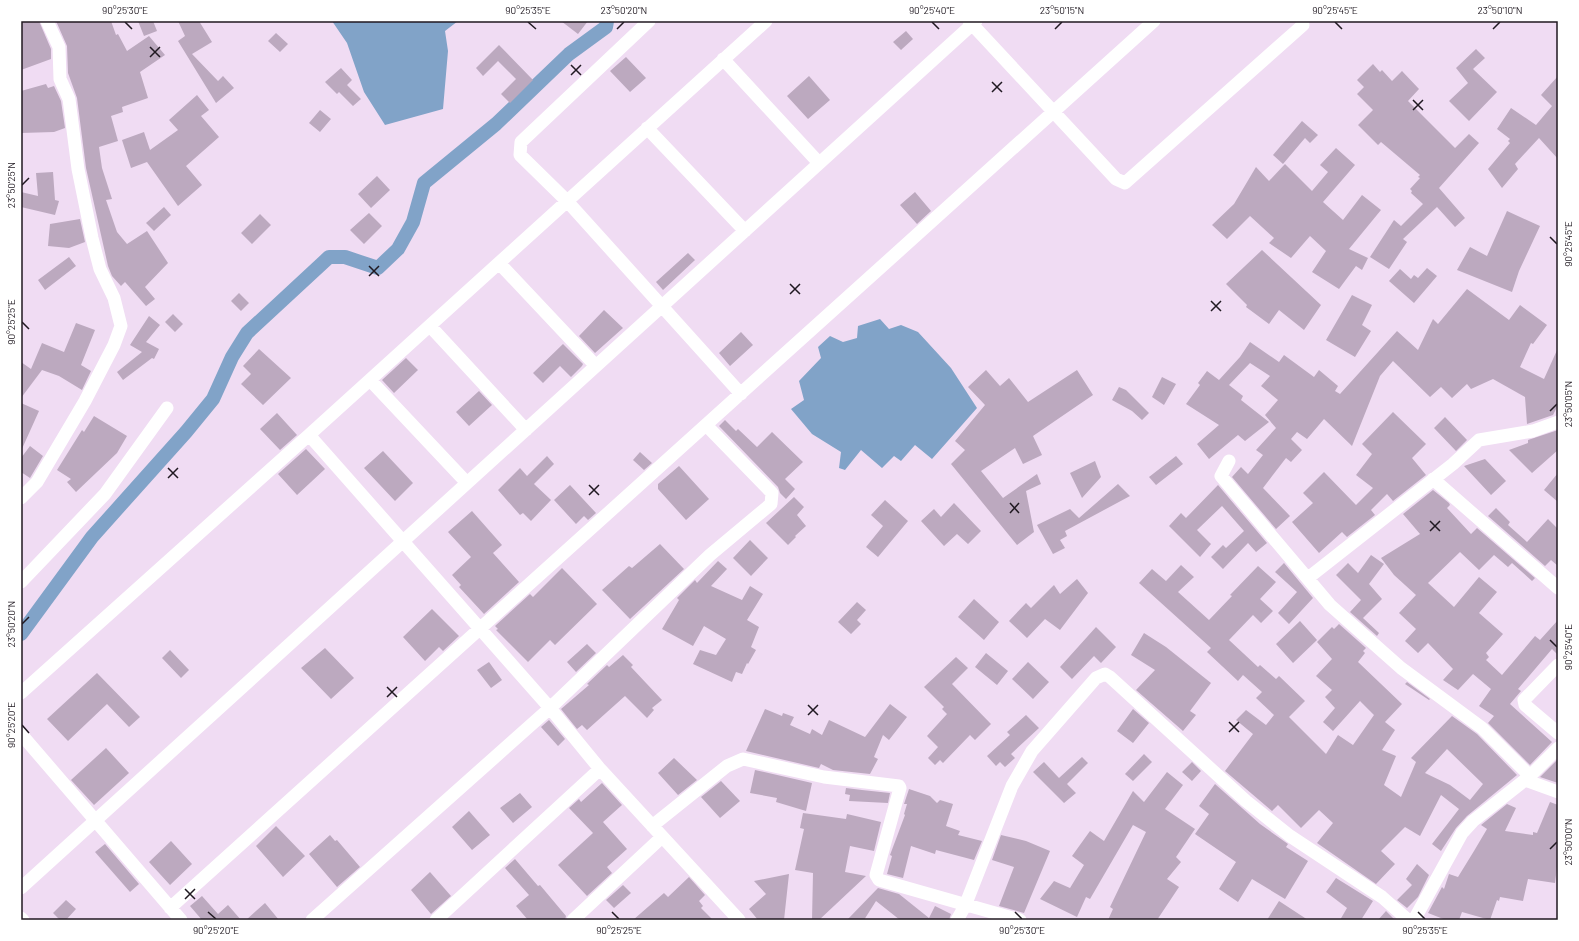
<svg xmlns="http://www.w3.org/2000/svg" width="1579" height="941" font-family="Barlow,sans-serif">
  <style>
    .water { fill: #81a3c8 }
    .lines { fill: none; stroke-linecap: round; stroke-linejoin: round }
    .canal { stroke: #81a3c8; stroke-width: 14 }
    .building { fill: #bca9bf; fill-rule: evenodd }
    .minor { stroke: #fff; stroke-width: 13 }
    .ticks { fill: none; stroke: #201921; stroke-width: 1.5 }
    .neatline { fill: none; stroke: #201921; stroke-width: 1.5 }
    .ticks-label { font-size: 10px; text-anchor: middle; fill: #201921 }
  </style>
  <rect width="100%" height="100%" fill="#f0dcf3"/>
  <path class="water" d="M332,21H458L445,31L448,51L443,109L385,125L364,92L347,43Z
    M880,319L889,329L901,325L918,332L951,368L977,408L932,459L915,445L901,461L894,456L882,468L861,450L845,470L839,468L841,452L812,434L791,409L804,400L799,381L821,358L818,347L830,336L843,342L857,338L858,326Z"/>
  <g class="lines">
    <path class="canal" d="M21,634L92,537L186,432L213,399L232,357L247,333L329,257H345L378,268L398,249L413,222L424,183L496,124L569,54L606,27L607,21"/>
  </g>
  <path class="building" d="M21,21H39L51,49V59L21,70Z
    M56,21H111L116,35L118,34L127,51L149,36L165,55L140,72L148,98L122,107L123,112L111,116L118,141L99,147L102,168L112,199L106,200L117,232L127,244L147,231L168,263L145,287L155,299L146,306L125,282L121,286L112,276L108,266L86,168L77,98L68,73L67,46Z
    M138,21H153L157,31L144,36Z
    M178,21H199L212,42L192,54L218,81L223,76L234,88L216,103L178,41L185,36Z
    M561,21H588L578,34Z
    M906,31L913,39L901,50L893,42Z
    M276,33L288,44L280,52L268,41Z
    M499,45L533,80L510,103L501,94L516,79L498,61L483,76L476,68Z
    M1476,49L1485,58L1473,69L1497,92L1469,121L1449,101L1468,83L1456,68Z
    M626,57L646,78L630,92L610,71Z
    M1373,64L1380,72L1382,70L1392,81L1402,71L1419,89L1408,101L1455,148L1469,134L1479,143L1439,188L1465,218L1455,227L1437,207L1403,239L1407,242L1389,269L1370,257L1394,220L1401,226L1423,204L1411,193L1412,191L1410,189L1420,178L1418,177L1420,175L1381,142L1378,145L1358,125L1373,110L1357,94L1364,87L1357,80Z
    M341,68L352,80L347,85L361,99L353,106L339,92L337,94L325,82Z
    M809,76L830,100L808,119L787,96Z
    M1558,76V159L1539,138L1515,164L1518,169L1502,188L1488,169L1510,143L1508,141L1510,139L1497,129L1511,108L1536,125L1552,106L1541,95Z
    M46,84L48,88L54,86L61,101L65,128L54,132L21,133V91Z
    M197,95L209,110L201,116L219,137L186,166L202,185L178,206L147,162L131,168L122,140L144,132L150,150L178,130L169,120Z
    M320,110L331,119L320,132L309,123Z
    M1302,121L1318,135L1310,143L1305,138L1283,164L1273,155Z
    M1336,148L1355,165L1323,202L1343,220L1362,195L1381,210L1349,249L1368,258L1362,270L1356,266L1339,289L1312,272L1326,251L1310,236L1291,258L1269,243L1274,238L1250,216L1227,239L1212,225L1234,204L1256,167L1269,181L1285,164L1312,191L1328,172L1320,165Z
    M53,172L55,200L59,201L55,215L21,207V192L38,196L36,173Z
    M377,176L390,190L371,208L358,194Z
    M915,192L931,211L917,224L900,205Z
    M164,207L171,215L154,231L146,223Z
    M1507,211L1540,226L1519,271L1512,292L1457,270L1470,247L1487,256Z
    M369,213L382,226L364,244L350,230Z
    M260,214L271,225L252,244L241,233Z
    M80,219L85,242L69,248L48,246L50,224Z
    M1262,250L1321,305L1304,330L1279,310L1269,324L1246,307L1247,305L1226,284Z
    M688,253L695,260L663,290L656,282Z
    M69,257L76,266L45,290L38,280Z
    M1427,268L1437,276L1414,303L1389,281L1400,269L1411,279L1414,275L1418,278Z
    M1467,289L1509,320L1520,305L1547,325L1533,344L1531,343L1520,367L1544,379L1558,348V405L1553,415L1527,424L1525,397L1493,379L1471,389L1467,384L1452,398L1441,387L1430,397L1393,361L1380,376L1352,446L1324,419L1307,439L1297,432L1291,439L1302,450L1291,462L1286,458L1263,488L1290,516L1276,529L1232,477L1241,467L1248,474L1263,455L1256,450L1276,428L1265,415L1278,400L1261,386L1270,376L1250,363L1229,385L1243,396L1241,400L1269,422L1245,441L1238,435L1209,459L1197,444L1219,425L1186,404L1200,385L1198,383L1207,371L1219,380L1240,357L1250,342L1279,362L1284,355L1314,377L1319,370L1338,386L1335,391L1340,394L1397,331L1418,350L1433,319L1438,324Z
    M239,293L249,303L241,311L231,301Z
    M1352,295L1372,305L1362,325L1371,331L1355,357L1326,340Z
    M604,310L623,328L595,353L579,336Z
    M173,314L183,324L175,332L165,322Z
    M149,316L160,325L146,342L159,349L154,359L152,358L123,380L117,372L142,352L130,345Z
    M76,323L95,330L81,365L91,371L82,390L59,376L42,370L21,398V362L31,369L42,343L64,352Z
    M741,332L753,345L730,366L719,353Z
    M563,344L583,364L582,366L571,377L560,366L543,383L533,373Z
    M259,349L291,378L263,405L241,384L251,374L243,366Z
    M406,358L418,370L394,393L382,380Z
    M986,370L1000,386L1009,378L1028,402L1077,370L1093,395L1033,436L1042,455L1023,464L1015,448L981,471L1003,498L1037,474L1041,484L1026,491L1034,532L1017,545L951,464L965,450L955,441L985,405L968,387Z
    M1162,377L1176,384L1164,405L1152,397Z
    M1119,387L1126,390L1149,413L1142,420L1132,411L1112,400Z
    M479,391L492,405L469,426L456,412Z
    M21,403L39,411L21,451Z
    M1393,412L1426,444L1412,458L1426,475L1393,501L1387,494L1371,510L1375,515L1347,537L1342,532L1319,553L1292,522L1313,503L1303,493L1324,472L1356,505L1373,488L1356,475L1372,454L1362,444Z
    M277,413L297,435L280,450L260,429Z
    M94,416L127,436L117,453L76,492L67,482L71,479L57,470L82,430L84,432Z
    M1445,417L1467,440L1456,451L1434,428Z
    M725,420L736,431L738,429L757,447L772,432L803,462L785,479L795,489L786,499L780,493L778,487L719,426Z
    M1558,430V450L1532,473L1509,450L1528,443V440Z
    M30,446L43,456L30,478L21,472V458Z
    M306,449L325,469L297,495L278,474Z
    M383,451L413,483L395,501L364,468Z
    M640,452L652,463L644,470L633,460Z
    M547,456L554,464L534,484L551,500L531,521L523,513L520,515L498,490L520,468L527,476Z
    M1176,456L1183,464L1156,485L1149,477Z
    M1485,459L1506,481L1491,495L1464,466Z
    M1095,461L1101,477L1082,498L1070,473Z
    M679,466L709,499L686,520L658,489V484Z
    M1558,473V502L1544,490Z
    M1118,484L1130,496L1065,531L1067,536L1060,540L1065,548L1053,554L1037,525L1070,509L1079,518Z
    M570,485L596,513L588,520L584,516L576,524L554,500Z
    M1218,485L1267,543L1256,552L1248,543L1223,569L1211,557L1223,545L1226,548L1244,531L1222,506L1197,530L1211,544L1200,557L1169,526L1181,513L1186,518Z
    M1433,490L1449,503L1450,505L1447,508L1471,534L1477,528L1535,578L1532,581L1512,563L1508,567L1494,555L1479,570L1460,552L1428,583L1454,607L1479,577L1497,592L1479,613L1503,634L1486,653L1489,657L1486,660L1502,675L1535,636L1540,640L1558,620V655L1552,649L1518,689L1521,691L1510,704L1552,742L1530,765L1488,723L1494,716L1479,706L1491,689L1473,674L1458,690L1443,680L1453,669L1428,643L1418,653L1405,641L1416,629L1399,613L1416,595L1394,575L1381,558L1420,534L1403,514Z
    M794,497L804,507L797,515L806,526L795,536L796,537L788,545L766,523Z
    M885,500L908,521L878,557L866,547L883,526L871,515Z
    M954,503L981,531L968,544L957,534L944,546L921,521L934,509L941,517Z
    M1496,508L1510,522L1508,525L1527,542L1548,519L1558,529V566L1551,560L1545,566L1488,516Z
    M472,511L502,545L493,553L519,582L484,614L459,587L461,585L452,575L471,557L448,532Z
    M750,540L768,558L751,576L733,558Z
    M660,544L684,569L630,619L602,590L629,566L632,568Z
    M1371,555L1384,564L1369,584L1382,599L1363,618L1379,633L1377,636L1350,612L1361,600L1336,575L1348,563L1358,573Z
    M718,561L727,569L711,586L742,600L750,586L763,594L747,620L759,627L751,647L756,650L748,664L747,663L742,674L736,672L732,682L693,664L700,650L716,655L726,639L704,626L693,646L662,629L679,600L677,598L695,580L697,583Z
    M1284,563L1313,598L1289,624L1278,613L1297,592L1275,572Z
    M1181,565L1194,577L1178,592L1209,620L1232,596L1230,595L1258,566L1276,582L1260,599L1273,611L1261,623L1253,615L1229,640L1258,667L1260,665L1276,679L1279,676L1305,701L1289,717L1326,754L1338,735L1353,745L1374,715L1360,701L1333,731L1323,722L1335,708L1325,697L1332,690L1316,676L1332,659L1317,642L1332,627L1334,629L1339,624L1366,648L1363,651L1365,653L1358,662L1402,704L1385,722L1395,730L1382,750L1396,756L1384,785L1401,797L1416,762L1411,758L1452,716L1477,734L1517,775L1467,816L1456,828L1441,851L1432,844L1459,809L1441,795L1420,836L1405,827L1381,851L1395,864L1376,884L1317,843L1333,823L1319,810L1301,828L1278,805L1272,811L1225,771L1253,734L1236,720L1246,710L1266,725L1274,715L1256,698L1262,692L1243,675L1238,681L1207,652L1211,648L1139,583L1152,569L1166,581ZM1447,749L1483,784L1470,800L1450,785L1425,773Z
    M562,568L597,604L555,645L550,640L528,662L496,630L498,629L495,626L530,594L533,597Z
    M1077,579L1088,593L1060,630L1045,619L1027,638L1009,621L1026,603L1031,608L1054,585L1060,594Z
    M974,599L999,622L984,640L958,617Z
    M857,602L866,610L857,620L861,624L851,634L838,622Z
    M432,609L459,636L443,651L439,647L425,661L403,637Z
    M1300,621L1317,640L1293,663L1276,644Z
    M1096,627L1116,647L1101,663L1094,656L1072,679L1060,667Z
    M1144,633L1166,647L1211,683L1190,711L1196,715L1183,731L1136,690L1155,670L1131,655Z
    M587,644L596,653L576,672L567,662Z
    M325,648L354,678L331,699L301,668Z
    M170,650L189,670L181,678L162,658Z
    M986,653L1008,671L997,685L975,667Z
    M623,655L633,665L631,667L662,700L652,708L654,710L647,718L625,696L587,730L582,725L577,729L561,709L589,685L587,684L607,665L609,667Z
    M956,657L968,668L952,684L991,724L975,740L970,735L943,763L940,760L935,765L928,758L938,747L927,736L947,714L942,709L944,707L924,687Z
    M489,662L502,680L491,688L477,670Z
    M1028,662L1049,682L1033,699L1012,679Z
    M97,673L140,717L129,727L107,704L68,741L47,719Z
    M1407,682L1430,699L1429,700L1405,684Z
    M890,704L907,717L889,740L883,735L874,757L878,759L870,774L833,770L821,764L819,768L746,751L765,709L782,716L783,713L794,717L790,725L810,734L812,729L822,735L829,720L865,737Z
    M1133,709L1149,723L1133,743L1117,731Z
    M1026,715L1039,728L1011,754L1015,758L1005,767L1000,762L996,766L987,756L1010,735L1007,732Z
    M549,720L565,739L558,746L541,727Z
    M106,748L129,773L94,805L71,780Z
    M1144,754L1152,762L1133,781L1125,774Z
    M1082,757L1088,763L1067,784L1076,793L1064,803L1033,772L1044,762L1059,778Z
    M674,758L697,780L678,795L658,773Z
    M1558,759V783L1540,777Z
    M1192,762L1201,771L1192,781L1182,772Z
    M755,770L812,783L806,811L776,802L777,798L750,793Z
    M1167,772L1183,785L1165,809L1195,829L1176,857L1181,862L1167,879L1179,887L1157,920H1108L1113,909L1110,907L1146,832L1133,825L1090,899L1086,897L1077,917L1040,899L1054,881L1070,888L1084,865L1072,856L1090,831L1104,841L1133,791L1144,802Z
    M721,781L740,801L720,818L701,797Z
    M602,783L622,805L603,822L627,849L607,867L612,873L587,896L558,865L593,833L569,808L579,799L581,802Z
    M1215,784L1260,824L1288,844L1286,847L1308,861L1285,899L1252,879L1238,902L1219,889L1236,862L1195,834L1209,814L1199,806Z
    M846,788L862,790L890,793L888,803L849,801L850,795L845,794Z
    M909,789L930,796L937,803L940,800L953,804L946,826L960,831L958,835L982,841L974,860L936,850L935,854L911,846L903,878L887,874L892,856L890,855L905,815L904,814L907,804H904Z
    M520,793L532,807L513,823L500,808Z
    M1550,802L1558,805V859L1555,883L1528,879L1523,901L1500,897L1499,901L1497,900L1490,920L1462,912L1459,920H1446L1428,913L1442,887L1444,889L1449,874L1458,877L1474,851L1487,829L1481,825L1507,804L1516,808L1505,831L1533,835V832L1537,833Z
    M469,811L490,835L472,850L452,827Z
    M803,813L846,819L847,814L881,822L874,851L850,846L845,872L866,876L819,920H812L813,873L795,870L804,829L800,828Z
    M276,826L305,856L283,877L256,846Z
    M330,835L335,841L337,840L360,867L337,887L309,854Z
    M1001,835L1026,841L1050,851L1024,913L999,906L1014,867L992,860Z
    M171,841L192,864L170,885L149,862Z
    M105,844L139,884L130,892L95,852Z
    M515,859L538,886L540,885L566,916L565,920H528L516,906L529,895L505,868Z
    M1417,864L1429,875L1418,897L1407,908L1397,900L1412,885L1406,879Z
    M430,872L451,896L431,914L411,890Z
    M789,874L784,920H758L749,909L766,894L754,881Z
    M689,877L705,895L699,901L703,906L701,908L713,920H633L664,893L668,897Z
    M1336,878L1373,901L1361,920H1340L1347,908L1326,892Z
    M623,885L631,893L614,908L606,900Z
    M878,888L899,894L929,918L935,906L951,914L949,920H900L876,901L864,920H847Z
    M202,896L218,914L228,905L241,920H202L190,906Z
    M66,900L76,909L66,920H60L53,913Z
    M1279,901L1308,920H1267Z
    M265,903L279,920H246Z
    M1386,911L1395,920H1378Z"/>
  <g class="lines">
    <path class="minor" d="M649,21L521,142L520,155L567,201L741,394
      M969,21L1116,179L1125,183L1303,25
      M723,59L819,163
      M647,128L745,231
      M499,263L596,366
      M430,326L526,430
      M370,380L467,483
      M309,435L550,708L600,769L739,920
      M1229,461L1221,476L1330,605L1401,668L1482,728L1530,776
      M1433,479L1558,588
      M21,498L37,482L85,401L114,345L121,326L114,298L100,269L92,238L78,169L69,99L60,79L59,47L47,21
      M1308,578L1453,464L1479,440L1533,431L1558,422
      M21,582L105,494L167,408
      M1558,665L1524,700L1525,705L1558,733
      M21,693L309,435L766,21
      M21,734L181,920
      M1525,780L1558,792
      M652,826L727,766L743,759L824,777L899,786L900,788L876,875L879,880L1020,920
      M21,888L976,21
      M170,908L1154,21
      M21,918L23,920
      M312,920L550,708L710,555L771,504L772,493L706,425
      M436,920L600,769
      M573,920L662,837
      M957,920L965,906L1012,786L1032,751L1096,678L1105,674L1110,677L1246,801L1290,836L1382,897L1408,920
      M1414,920L1462,833L1473,821L1530,776L1558,748"/>
  </g>
  <path class="ticks" d="M125,22L132,29M528,22L536,29M932,22L939,29M1335,22L1342,29M617,29L624,22M1055,29L1062,22M1493,29L1500,22M150,47L160,57M150,57L160,47M571,65L581,75M571,75L581,65M992,82L1002,92M992,92L1002,82M1413,100L1423,110M1413,110L1423,100M22,185L29,178M1550,237L1557,244M369,266L379,276M369,276L379,266M790,284L800,294M790,294L800,284M1211,301L1221,311M1211,311L1221,301M22,322L29,329M1550,411L1557,404M168,468L178,478M168,478L178,468M589,485L599,495M589,495L599,485M1010,503L1019,513M1010,513L1019,503M1430,521L1440,531M1430,531L1440,521M22,624L29,617M1550,640L1557,647M387,687L397,697M387,697L397,687M808,705L818,715M808,715L818,705M1229,722L1239,732M22,725L29,733M1229,732L1239,722M1550,849L1557,842M185,889L195,899M185,899L195,889M208,912L216,919M612,912L619,919M1015,912L1022,919M1418,912L1425,919"/>
  <rect width="1579" height="941" fill="none" stroke="#ffffff" stroke-width="44"/>
  <rect x="22" y="22" width="1535" height="897" class="neatline"/>
  <g class="ticks-label">
    <text x="125" y="14">90°25'30"E</text>
    <text x="528" y="14">90°25'35"E</text>
    <text x="624" y="14">23°50'20"N</text>
    <text x="932" y="14">90°25'40"E</text>
    <text x="1062" y="14">23°50'15"N</text>
    <text x="1335" y="14">90°25'45"E</text>
    <text x="1500" y="14">23°50'10"N</text>
    <text transform="translate(11 185) rotate(-90)" y="4">23°50'25"N</text>
    <text transform="translate(1568 244) rotate(-90)" y="4">90°25'45"E</text>
    <text transform="translate(11 322) rotate(-90)" y="4">90°25'25"E</text>
    <text transform="translate(1568 404) rotate(-90)" y="4">23°50'05"N</text>
    <text transform="translate(11 624) rotate(-90)" y="4">23°50'20"N</text>
    <text transform="translate(1568 647) rotate(-90)" y="4">90°25'40"E</text>
    <text transform="translate(11 725) rotate(-90)" y="4">90°25'20"E</text>
    <text transform="translate(1568 842) rotate(-90)" y="4">23°50'00"N</text>
    <text x="216" y="934">90°25'20"E</text>
    <text x="619" y="934">90°25'25"E</text>
    <text x="1022" y="934">90°25'30"E</text>
    <text x="1425" y="934">90°25'35"E</text>
  </g>
</svg>
